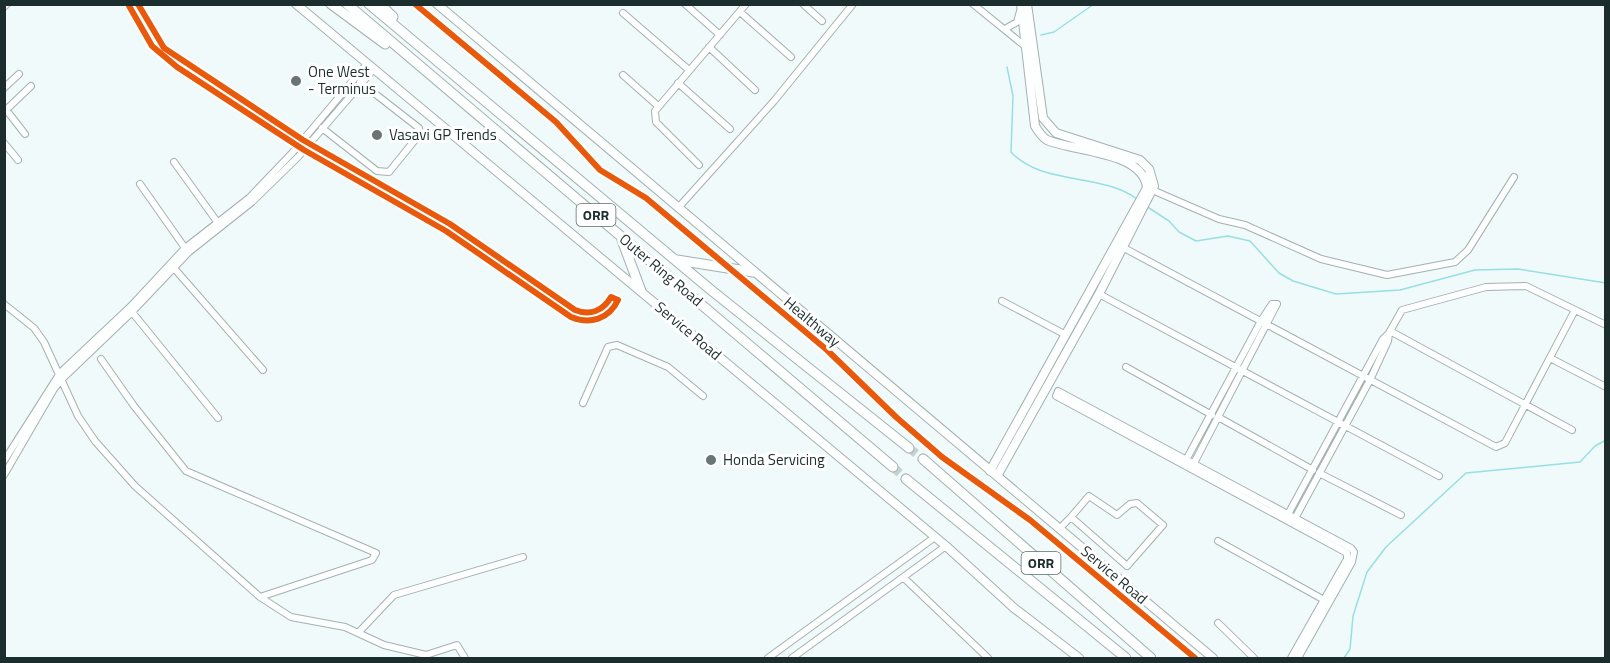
<svg xmlns="http://www.w3.org/2000/svg" width="1610" height="663" font-family="'Titillium Web',sans-serif">
  <style>
    .lines { fill: none; stroke-linecap: round; stroke-linejoin: round }
    .stream { stroke: #97dfe2; stroke-width: 1.5 }
    .highway-tunnel { stroke: #c6d1d1; stroke-width: 9; stroke-dasharray: 9 4.5; stroke-linecap: butt }
    .minor-casing { stroke: #a5b0b0; stroke-width: 8 }
    .major-casing { stroke: #a5b0b0; stroke-width: 10 }
    .highway-casing { stroke: #a5b0b0; stroke-width: 11 }
    .minor { stroke: #fdfefe; stroke-width: 6 }
    .major { stroke: #fdfefe; stroke-width: 8 }
    .highway { stroke: #fdfefe; stroke-width: 9 }
    .cycleway-casing { stroke: #fff; stroke-width: 10 }
    .cycleway { stroke: #e8590c; stroke-width: 6 }
    .poi-dot { fill: #677575; stroke: #fff; stroke-width: 2 }
    .labels { text-anchor: middle; stroke-width: 6; stroke-linejoin: round; paint-order: stroke }
    .shield { fill: #fff; stroke: #606c6c; stroke-width: 1.5 }
    .shield-label { font-size: 14px; font-weight: bold; fill: #1c2d2d }
    .poi-label { font-size: 15px; fill: #1c2d2d; stroke: #fff; text-anchor: start }
    .street-label { font-size: 15px; fill: #1c2d2d; stroke: #fff }
  </style>
  <rect width="100%" height="100%" fill="#f1fafa"/>
  <g class="lines">
    <path class="stream" d="M1041,35L1054,32L1094,4
      M1007,67L1013,96L1011,152C1042,186 1100,172 1137,199
      M1146,206L1169,221L1179,232L1196,241L1228,236L1250,241L1279,273L1293,281L1336,294L1400,290L1475,270L1518,269L1606,283
      M1344,658L1350,649L1353,616L1367,572L1386,547L1466,473L1580,462L1595,446L1606,440"/>
    <path class="highway-tunnel" d="M909,448L923,459
      M893,467L906,479"/>
    <defs>
      <path id="minor" d="M128,4L152,46L177,67L304,150L446,231L571,317C590,325 609,319 618,300L611,297C603,311 590,316 575,310L450,224L303,140L164,48L138,4
        M685,4L720,35
        M803,4L822,21
        M973,4L1026,47
        M4,7L7,4
        M740,12L791,57
        M623,13L689,70
        M1005,29L1017,22L1020,11
        M709,47L755,90
        M623,75L658,106
        M678,83L730,129
        M4,88L19,74
        M4,107L25,134
        M7,109L31,86
        M322,128L377,171L389,172L419,135V128L360,82
        M4,143L18,160
        M174,162L218,223
        M699,165L656,122L655,111L746,4
        M140,184L185,248
        M1150,189L1219,219L1245,225L1321,259L1387,275L1455,262L1468,250L1514,177
        M678,208L774,101L853,4
        M1124,248L1496,447L1505,443L1575,310
        M173,267L263,370
        M1099,294L1439,476
        M1002,301L1066,335
        M4,304L34,328L44,342L78,416L95,441L135,486L260,597L291,617L345,627L384,645L426,655L457,645L465,658
        M132,312L218,418
        M1390,331L1572,430
        M1550,358L1606,387
        M101,359L134,406L186,471L376,553L372,560L260,597
        M1126,367L1212,415
        M583,403L608,347L617,345L668,367L703,396
        M1218,417L1313,470
        M4,461L60,373L131,306L185,248L249,198L292,153L366,65
        M1185,462L1261,321L1272,304H1277L1193,465
        M1319,473L1401,515
        M4,475L54,389L62,379L132,312L189,252L252,202L298,157L373,70
        M1286,518L1383,339L1389,333L1402,310L1486,287L1526,286L1606,325
        M1293,522L1370,380L1388,341L1389,334
        M1059,529L1071,517L1127,566L1163,525L1137,503L1130,504L1117,515L1089,496L1071,517
        M1218,541L1326,601
        M904,578L988,658
        M1218,623L1254,658
        M358,633L394,595L523,557
        M768,658L935,537
        M792,658L946,546
        M1291,658L1347,559V553L1056,396L1058,391L1351,548L1354,552L1352,562L1298,658"/>
      <path id="major" d="M296,4L946,546L1014,608L1079,658
        M437,4L1213,658
        M990,471L1147,188C1144,151 1074,152 1047,140C1042,137 1038,131 1035,126L1021,4
        M997,476L1099,294L1154,186L1149,169L1140,160L1056,133L1043,118L1027,4"/>
      <path id="highway" d="M331,4L385,44
        M347,4L893,467
        M369,4L711,290L909,448
        M380,4L393,17
        M622,240L641,291
        M677,260L753,272
        M923,459L1151,658
        M906,479L1126,658"/>
    </defs>
    <use href="#minor" class="minor-casing"/>
    <use href="#major" class="major-casing"/>
    <use href="#highway" class="highway-casing"/>
    <use href="#minor" class="minor"/>
    <use href="#major" class="major"/>
    <use href="#highway" class="highway"/>
    <defs>
      <path id="cycleway" d="M128,4L152,46L177,67L304,150L446,231L571,317C590,325 609,319 618,300L611,297C603,311 590,316 575,310L450,224L303,140L164,48L138,4
        M415,4L556,122L600,170L646,198L827,350L896,417L942,457L1030,520L1195,658"/>
    </defs>
    <use href="#cycleway" class="cycleway-casing"/>
    <use href="#cycleway" class="cycleway"/>
  </g>
  <g class="poi-dot">
    <circle cx="296" cy="81" r="6"/>
    <circle cx="377" cy="135" r="6"/>
    <circle cx="711" cy="460" r="6"/>
  </g>
  <g class="labels">
    <g class="shield">
      <rect x="576.5" y="204" width="39" height="22" rx="4.5"/>
      <rect x="1021.5" y="552" width="39" height="22" rx="4.5"/>
    </g>
    <g class="shield-label">
      <text x="596" y="220">ORR</text>
      <text x="1041" y="568">ORR</text>
    </g>
    <g class="poi-label">
      <text x="308" y="77">One West<tspan x="308" dy="17">- Terminus</tspan></text>
      <text x="389" y="140">Vasavi GP Trends</text>
      <text x="723" y="465">Honda Servicing</text>
    </g>
    <g class="street-label">
      <text transform="translate(661 270) rotate(40)" y="5">Outer Ring Road</text>
      <text transform="translate(812 322) rotate(40)" y="5">Healthway</text>
      <text transform="translate(688 331) rotate(40)" y="5">Service Road</text>
      <text transform="translate(1114 575) rotate(40)" y="5">Service Road</text>
    </g>
  </g>
  <rect width="1610" height="663" fill="none" stroke="#1c2d2d" stroke-width="12"/>
</svg>
